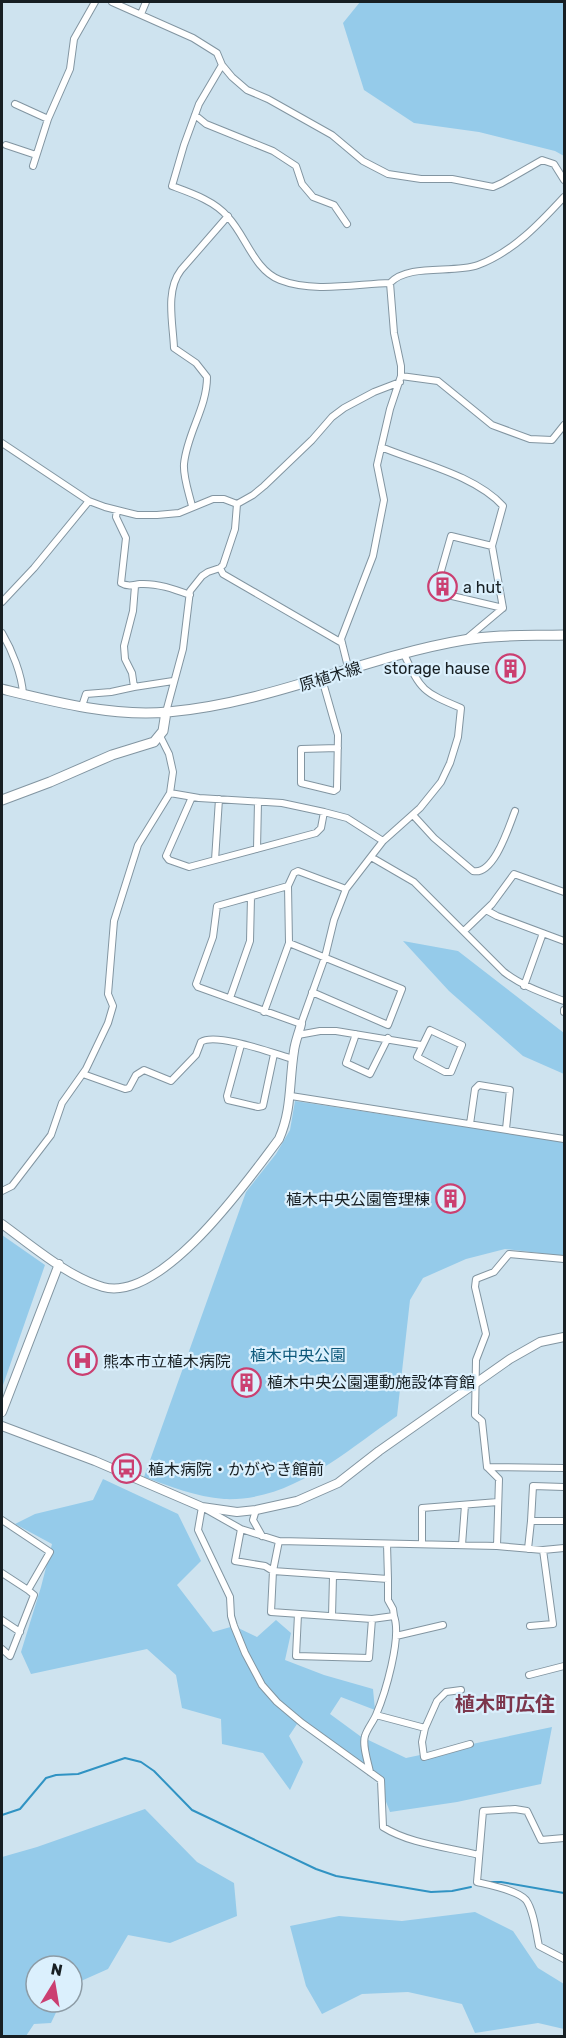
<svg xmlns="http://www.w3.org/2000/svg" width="566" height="2038" font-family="Rubik,'Noto Sans JP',sans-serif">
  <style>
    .green { fill: #95cbea }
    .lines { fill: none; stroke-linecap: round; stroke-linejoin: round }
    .stream { stroke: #3093c3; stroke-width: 2 }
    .minor-casing { stroke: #8295a1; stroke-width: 8 }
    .tertiary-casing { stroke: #8295a1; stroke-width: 10 }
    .secondary-casing { stroke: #8295a1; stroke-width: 11 }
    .minor { stroke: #fff; stroke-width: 6 }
    .tertiary { stroke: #fff; stroke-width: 8 }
    .secondary { stroke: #fff; stroke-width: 9 }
    .labels { text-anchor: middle; stroke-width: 4.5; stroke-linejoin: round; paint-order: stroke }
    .poi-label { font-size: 16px; fill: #171f23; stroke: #dbf0fd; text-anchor: start }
    .street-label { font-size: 16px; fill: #171f23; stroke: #dbf0fd }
    .park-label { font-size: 16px; fill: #0d587a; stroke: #dbf0fd }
    .quarter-label { font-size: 20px; font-weight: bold; fill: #7c364c; stroke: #dbf0fd }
  </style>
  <rect width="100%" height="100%" fill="#cee3ef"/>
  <path class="green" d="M360,2H564V156L555,151L479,132L414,123L364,90L343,23Z
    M403,941L458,951L564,1033V1074L523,1056L449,991Z
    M295,1101L564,1142V1256L505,1249L466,1259L423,1278L410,1300L397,1416C346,1451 291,1502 224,1499C196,1497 170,1486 144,1477L246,1192L276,1154L290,1130Z
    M2,1235L45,1265L2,1388Z
    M103,1479L178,1514L201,1561L177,1585L213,1632L234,1626L257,1637L276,1620L291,1633L285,1660L324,1675L373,1689L375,1710L341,1697L330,1714L360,1736L406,1758L552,1727L541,1784L457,1802L390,1812L378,1781L356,1760L297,1724L289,1736L303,1762L290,1790L263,1753L222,1744L221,1719L182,1708L176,1675L147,1649L31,1674L21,1652L41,1587L52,1544L15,1524L35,1514L93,1500Z
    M145,1809L197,1862L234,1883L237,1916L170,1943L128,1935L108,1969L72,1985V1966H36V2002H61L51,2023L34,2024L26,2036H2V1857L37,1847Z
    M475,1912L513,1931L538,1968L564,1984V2029L538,2023L475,2033L462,2004L408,1992L362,1994L322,2014L306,1986L290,1926L339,1916L402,1921Z"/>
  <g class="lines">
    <path class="stream" d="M2,1815L20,1809L46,1778L56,1775L78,1774L125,1758L141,1762L154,1771L192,1810L316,1869L336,1876L431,1892L452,1891L471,1887
      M491,1882H501L564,1893"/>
    <defs>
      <path id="minor" d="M112,2L193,38L217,53L222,65L232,77L247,90L268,99L332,135L363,161L388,174L421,179H452L493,187L502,183L542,160L554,164L564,180
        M141,14L146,2
        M222,65L199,104L184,145L172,186C191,193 215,201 228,217C246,236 254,270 280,280C313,293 356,284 390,283C409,263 453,274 478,265C513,252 540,223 564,197
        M15,104L48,119
        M195,115L206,124L273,151L296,166L302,184L313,197L334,205L347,224
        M6,145L36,155
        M33,166L48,119L70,69L74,39L95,2
        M401,376L438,381L492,425L530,439L552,440L564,425
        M2,443L89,501L105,507L137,515H157L179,513L213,499H224L237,504L253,495L264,486L312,440L332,417L344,408L374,392L400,382
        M381,447C419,463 475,475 503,506L492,546L503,608L466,639
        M192,506C189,493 183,477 184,464C187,433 207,408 207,377L196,363L174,348C173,323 165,291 181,270L228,216
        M117,510L116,517L126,538L121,583C128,587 132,585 140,584C157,583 174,589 190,595
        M492,546L451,536L435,592L503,608
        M220,568L223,574L342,643
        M2,602L34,568L89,501
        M2,633C12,650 22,675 23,694
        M349,671L341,639L373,556L384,500L377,465L390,409L401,376V366L394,333L390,283
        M322,679L338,735L337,789L334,791L301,783V749L338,748
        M134,687L132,673L125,659L124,646L133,611L135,586
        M82,706L86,694L111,692L134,687L173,681
        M166,712L183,649L190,591L202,576L208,572L220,568L223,565L235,529L237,504
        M170,793L199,798L282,803L324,812L347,818L383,841
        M192,797L166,856L169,860L189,867L316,833L321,828L324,812
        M413,815L434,838L473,871C494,876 509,826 515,811
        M257,849L258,802
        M371,857L414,882L504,972C522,986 543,993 564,1001
        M215,860L219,799
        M288,886L217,906L213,937L196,984L198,987L301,1024L325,957L334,920L346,889L383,841L420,808L441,782L450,763L458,737L461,708C423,692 421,691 404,654
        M486,910L497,916L564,941
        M464,931L492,904L514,874L564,892
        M289,943L402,989L388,1025L312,992
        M524,986L543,933
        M230,998L250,941L251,897
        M264,1012L289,943L288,886L294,873L298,871L346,889
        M564,1012V1010
        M430,1030L462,1045L451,1072H445L417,1057Z
        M356,1034L346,1063L370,1074L388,1038
        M298,1035L320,1031H336L421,1045
        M241,1045L227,1096L228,1100L258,1107L263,1106L274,1054
        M83,1074L125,1089L129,1088L136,1075L144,1070L171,1081L196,1055L201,1042C216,1032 275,1054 293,1059
        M291,1096L564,1139
        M470,1124L475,1089L479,1085L510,1090L506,1129
        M2,1191L12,1186L51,1135L62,1103L86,1069L108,1023L113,1006L108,994L114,921L138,845L170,793L173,772L169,754L160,736
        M487,1467L564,1468
        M256,1510L253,1520L262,1536
        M2,1520L50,1552L28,1590L34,1595L10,1656L2,1649
        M531,1521L533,1486L564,1487
        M241,1529L235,1561L265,1566L273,1571L388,1579V1600L393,1609L394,1616
        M279,1541L273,1571L271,1612L372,1619L394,1616C402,1638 385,1694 376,1715C373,1722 367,1729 365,1736C362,1745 368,1762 370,1772
        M387,1544L388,1579
        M422,1544V1508L498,1502
        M462,1545L465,1505
        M497,1546L499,1479L487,1467L482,1421L475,1415L476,1360L486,1334L475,1287L476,1279L494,1272L509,1254L564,1259
        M528,1549L531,1521H564
        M2,1573L28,1590
        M298,1614L296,1656L369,1658L372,1619
        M332,1616L333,1576
        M2,1620L20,1632
        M530,1626L553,1624L543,1550
        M396,1636L443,1625
        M529,1675L564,1666
        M376,1715L425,1728L422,1742L424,1757L470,1744
        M425,1728L437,1701L446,1692L461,1690
        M564,1838L541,1840L527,1811L515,1809L483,1811L477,1882C490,1885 517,1890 526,1900C534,1911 536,1933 539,1946L564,1959
        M479,1855C447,1847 410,1844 383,1827L381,1780L302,1723L277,1702L262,1685L245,1653L234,1626L231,1616L230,1597L198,1530L202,1507L241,1529L279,1541L497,1546L543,1550L564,1548"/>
      <path id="tertiary" d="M2,1224C31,1245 68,1277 103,1287C162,1303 248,1180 279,1139C292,1110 289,1082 294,1051C295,1042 299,1033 301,1024
        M2,1412L59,1264
        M2,1426L95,1461L202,1507L237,1512L256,1510L297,1501L338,1483L379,1451L510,1359L540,1342L564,1337"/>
      <path id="secondary" d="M2,689C55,702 113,717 168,712C271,703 364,657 464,640C498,634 531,636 564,635
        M2,800L50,782L112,755L154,742L163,731L166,712"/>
    </defs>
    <use href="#minor" class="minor-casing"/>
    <use href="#tertiary" class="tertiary-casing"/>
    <use href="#secondary" class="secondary-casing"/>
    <use href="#minor" class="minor"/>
    <use href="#tertiary" class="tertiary"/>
    <use href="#secondary" class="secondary"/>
  </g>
  <defs>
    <symbol id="building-ring" viewBox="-11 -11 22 22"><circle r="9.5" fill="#dbf0fd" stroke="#cb3f71" stroke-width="1.5"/><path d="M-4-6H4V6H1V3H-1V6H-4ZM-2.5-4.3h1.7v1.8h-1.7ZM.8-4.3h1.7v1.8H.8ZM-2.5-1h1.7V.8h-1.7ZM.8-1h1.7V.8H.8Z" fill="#cb3f71"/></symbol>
    <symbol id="hospital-ring" viewBox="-11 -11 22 22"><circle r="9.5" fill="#dbf0fd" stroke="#cb3f71" stroke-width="1.5"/><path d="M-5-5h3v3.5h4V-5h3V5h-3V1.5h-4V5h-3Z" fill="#cb3f71"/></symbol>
    <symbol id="bus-ring" viewBox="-11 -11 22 22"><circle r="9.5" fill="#dbf0fd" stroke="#cb3f71" stroke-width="1.5"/><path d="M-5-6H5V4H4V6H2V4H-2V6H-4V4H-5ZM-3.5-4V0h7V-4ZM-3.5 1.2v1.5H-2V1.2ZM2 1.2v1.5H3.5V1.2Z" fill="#cb3f71"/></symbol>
  </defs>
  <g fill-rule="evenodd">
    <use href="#building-ring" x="426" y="570" width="33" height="33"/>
    <use href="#building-ring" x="494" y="652" width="33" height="33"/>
    <use href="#building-ring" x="434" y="1182" width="33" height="33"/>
    <use href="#hospital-ring" x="66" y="1344" width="33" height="33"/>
    <use href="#building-ring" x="230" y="1366" width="33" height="33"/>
    <use href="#bus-ring" x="110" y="1452" width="33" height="33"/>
  </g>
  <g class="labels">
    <g class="poi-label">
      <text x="463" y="593">a hut</text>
      <text x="490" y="674" text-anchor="end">storage hause</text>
      <text x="430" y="1205" text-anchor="end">植木中央公園管理棟</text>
      <text x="103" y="1367">熊本市立植木病院</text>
      <text x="267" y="1388">植木中央公園運動施設体育館</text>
      <text x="148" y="1475">植木病院・かがやき館前</text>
    </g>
    <g class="street-label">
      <text transform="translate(330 676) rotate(-17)" y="6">原植木線</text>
    </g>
    <g class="park-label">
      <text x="298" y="1361">植木中央公園</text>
    </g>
    <g class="quarter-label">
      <text x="505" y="1711">植木町広住</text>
    </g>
  </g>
  <rect width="566" height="2038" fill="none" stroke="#171f23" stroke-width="6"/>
  <g transform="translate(54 1984) rotate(11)"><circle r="28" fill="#dbf0fd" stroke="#8d9ca6" stroke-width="1.5"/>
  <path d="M0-4.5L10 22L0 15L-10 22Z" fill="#cb3f71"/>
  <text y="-9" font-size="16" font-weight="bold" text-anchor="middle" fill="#171f23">N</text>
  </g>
</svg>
